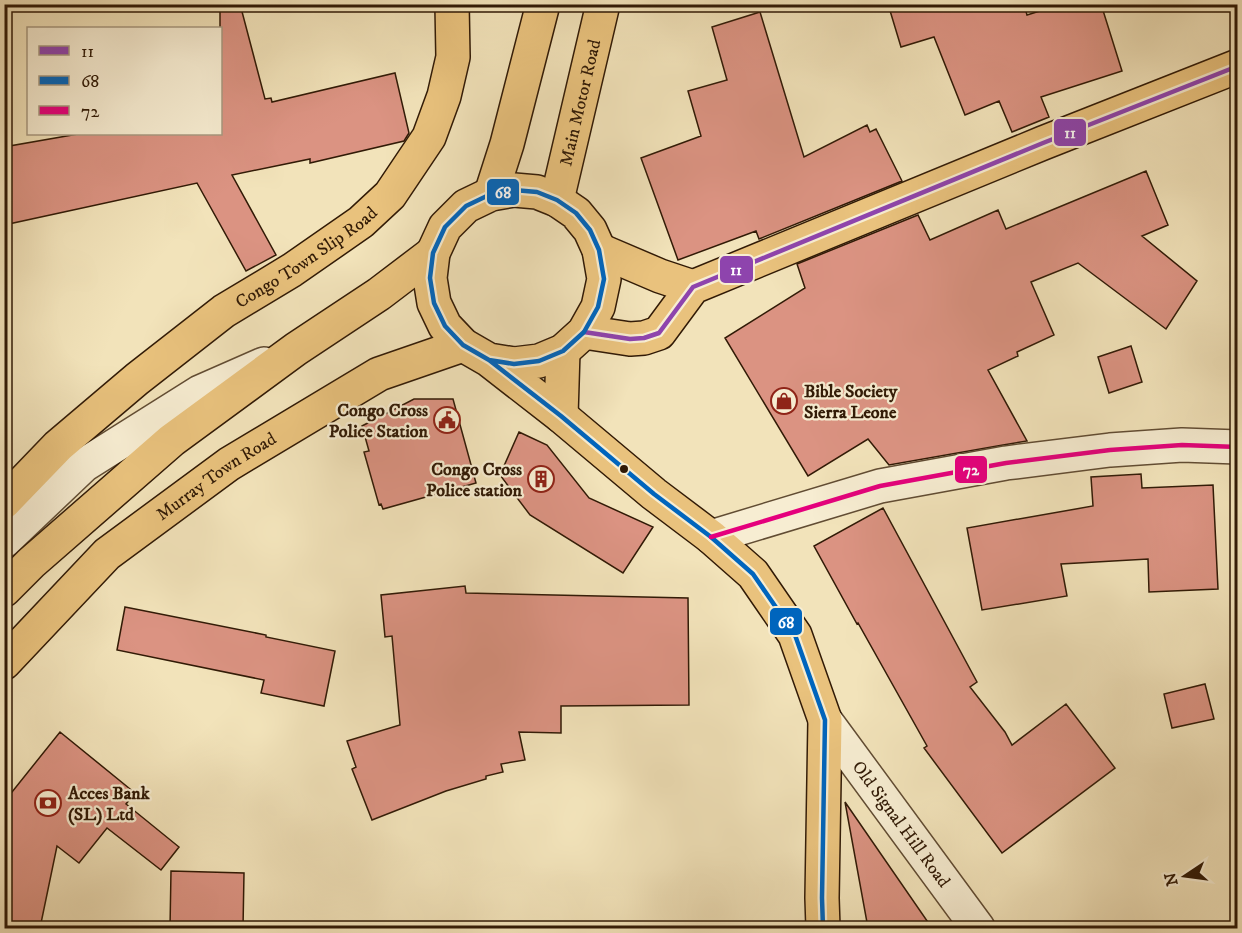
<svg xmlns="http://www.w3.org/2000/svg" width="1242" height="933" font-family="'IM FELL DW Pica',serif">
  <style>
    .building { fill: #db9382; stroke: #311a06; stroke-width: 1.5 }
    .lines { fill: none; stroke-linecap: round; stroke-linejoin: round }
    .minor-casing { stroke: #614c33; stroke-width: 36 }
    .major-casing { stroke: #311a06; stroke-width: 36 }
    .minor { stroke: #f7edd2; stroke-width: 33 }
    .major { stroke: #e9c27d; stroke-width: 33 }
    .bus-1-casing { stroke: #f7edd2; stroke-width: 9 }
    .bus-2-casing { stroke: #f7edd2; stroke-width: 9 }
    .bus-3-casing { stroke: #f7edd2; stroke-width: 9 }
    .bus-1 { stroke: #8e44ad; stroke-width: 4.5 }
    .bus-2 { stroke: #0065bd; stroke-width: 4.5 }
    .bus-3 { stroke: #e5007d; stroke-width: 4.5 }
    .bus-dot { fill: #311a06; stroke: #f7edd2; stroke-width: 2 }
    .labels { text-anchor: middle; stroke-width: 4.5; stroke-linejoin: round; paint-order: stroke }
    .street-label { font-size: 18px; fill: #311a06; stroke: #f7edd2 }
    .poi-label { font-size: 18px; font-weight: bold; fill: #311a06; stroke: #f7edd2; text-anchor: start }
    .line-badge { stroke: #f7edd2; stroke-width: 2 }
    .badge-label { font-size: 16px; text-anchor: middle; font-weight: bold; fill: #fff }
  </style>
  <rect width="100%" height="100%" fill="#f2e3ba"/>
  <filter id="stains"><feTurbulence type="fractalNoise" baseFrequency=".00333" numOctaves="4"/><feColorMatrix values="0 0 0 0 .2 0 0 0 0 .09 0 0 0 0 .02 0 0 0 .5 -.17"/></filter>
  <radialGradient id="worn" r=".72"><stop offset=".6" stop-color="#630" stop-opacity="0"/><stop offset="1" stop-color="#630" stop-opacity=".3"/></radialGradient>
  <path class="building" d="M220,4H240L265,99L271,98L272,102L395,73L409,133L404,141L310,163V159L232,175L276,255L246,271L197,183L4,225V147L78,134H220Z
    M888,4H1024L1027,15L1062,4H1101L1122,71L1041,97L1049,117L1012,132L999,101L965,115L934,37L901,47Z
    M760,12L804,157L867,125L870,132L876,129L902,181L759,239L756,231L678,260L641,158L701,136L688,91L727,80L712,27Z
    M1146,171L1168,225L1142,236L1197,281L1166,329L1078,263L1031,282L1054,335L1017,352L1018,356L988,370L1027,441L1003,445L889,465L868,439L808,476L725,338L805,288L797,264L918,215L930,240L998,210L1006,229Z
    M1131,346L1142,382L1109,393L1098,357Z
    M414,399H453L476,483L383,509L381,504L379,505L364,452L369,451L362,426Z
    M519,432L547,445L589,498L653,527L623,573L530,515L500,475Z
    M1141,474L1142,488L1213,485L1218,589L1149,592L1148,559L1061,564L1067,596L982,610L967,528L1093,506L1091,477Z
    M883,508L977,682L970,687L1005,732L1012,745L1066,704L1115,768L1002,853L924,748L927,746L858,623L857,624L814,546Z
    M465,586L466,593L688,598L689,705L561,706V733L519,732L525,760L501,764L503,772L486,776V779L446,791L372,820L352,769L356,767L347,741L400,725L392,636L385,637L381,595Z
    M125,607L266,635V637L335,651L324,706L261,693L264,680L117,650Z
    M1205,684L1214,719L1172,728L1164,694Z
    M60,732L135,793L126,804L179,847L161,870L107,828L79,863L57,846L40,928H4V802Z
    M845,802L932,928H868Z
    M171,871L244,873L243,928H170Z"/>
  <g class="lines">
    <defs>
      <g id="minor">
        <path d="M711,537L880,486L1006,463L1110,450L1182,445L1238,447"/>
        <path d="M4,541L84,465L200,392L264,364"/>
        <path id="s1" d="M825,720L978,928"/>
      </g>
      <g id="major">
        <path d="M491,194L507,144L543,4"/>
        <path id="s2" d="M557,200L603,4"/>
        <path d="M599,250L660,276L693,287"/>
        <path d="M584,332L630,339L644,338L659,333L693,287L1043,143L1238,66"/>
        <path d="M489,360L514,364L539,361L563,351L584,332L598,307L604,279L599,250L590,230L576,213L557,200L537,192L514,190L491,194L466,206L445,227L433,253L430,278L434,303L445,326L463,345L489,360L561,416L654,494L711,537L753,574L795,635L825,720L822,898L823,928"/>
        <path d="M561,416L563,351"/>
        <path id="s3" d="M4,502L58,446L137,379L224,311L292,270L361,222L390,195L429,137L444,96L453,57L452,4"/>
        <path d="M4,590L31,563L172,440L296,349L379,294L433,253"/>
        <path id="s4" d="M4,663L107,554L229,464L379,374L463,345"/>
      </g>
    </defs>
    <use href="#minor" class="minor-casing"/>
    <use href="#major" class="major-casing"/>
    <use href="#minor" class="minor"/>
    <use href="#major" class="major"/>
    <defs>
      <path id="bus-1" d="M584,332L630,339L644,338L659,333L693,287L1043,143L1238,66"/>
      <path id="bus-2" d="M489,360L514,364L539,361L563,351L584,332L598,307L604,279L599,250L590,230L576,213L557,200L537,192L514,190L491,194L466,206L445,227L433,253L430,278L434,303L445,326L463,345L489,360L561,416L654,494L711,537L753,574L795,635L825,720L822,898L823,928"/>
      <path id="bus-3" d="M711,537L880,486L1006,463L1110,450L1182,445L1238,447"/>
    </defs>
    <use href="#bus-1" class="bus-1-casing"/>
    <use href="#bus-2" class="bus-2-casing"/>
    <use href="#bus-3" class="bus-3-casing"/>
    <use href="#bus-1" class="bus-1"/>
    <use href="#bus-2" class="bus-2"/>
    <use href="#bus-3" class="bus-3"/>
  </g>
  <defs>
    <symbol id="shop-ring" viewBox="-11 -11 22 22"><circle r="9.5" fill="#f7edd2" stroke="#8f2418" stroke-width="1.5"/><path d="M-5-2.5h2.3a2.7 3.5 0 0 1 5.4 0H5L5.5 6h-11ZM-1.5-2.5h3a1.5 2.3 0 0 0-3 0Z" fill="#8f2418"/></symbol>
    <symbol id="civic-ring" viewBox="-11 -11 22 22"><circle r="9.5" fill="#f7edd2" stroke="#8f2418" stroke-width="1.5"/><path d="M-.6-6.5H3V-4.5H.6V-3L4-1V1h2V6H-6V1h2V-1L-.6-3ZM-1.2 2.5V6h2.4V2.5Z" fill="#8f2418"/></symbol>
    <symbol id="building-ring" viewBox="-11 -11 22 22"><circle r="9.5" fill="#f7edd2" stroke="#8f2418" stroke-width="1.5"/><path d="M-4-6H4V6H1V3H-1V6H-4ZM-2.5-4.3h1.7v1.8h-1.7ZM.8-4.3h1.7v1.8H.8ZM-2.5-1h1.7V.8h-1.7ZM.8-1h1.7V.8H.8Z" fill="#8f2418"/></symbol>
    <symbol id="bank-ring" viewBox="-11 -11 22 22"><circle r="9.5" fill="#f7edd2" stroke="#8f2418" stroke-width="1.5"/><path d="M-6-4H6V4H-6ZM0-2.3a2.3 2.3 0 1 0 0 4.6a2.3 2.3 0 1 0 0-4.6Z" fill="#8f2418"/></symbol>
  </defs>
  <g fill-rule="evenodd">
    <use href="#shop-ring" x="769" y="386" width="30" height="30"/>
    <use href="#civic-ring" x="432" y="405" width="30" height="30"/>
    <use href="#building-ring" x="526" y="464" width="30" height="30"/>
    <use href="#bank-ring" x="33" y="788" width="30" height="30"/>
  </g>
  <circle class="bus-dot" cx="624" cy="469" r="5"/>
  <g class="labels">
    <g class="street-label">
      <text dy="6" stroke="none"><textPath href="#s2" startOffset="100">Main Motor Road</textPath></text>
      <text dy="6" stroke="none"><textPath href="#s3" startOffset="390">Congo Town Slip Road</textPath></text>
      <text dy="6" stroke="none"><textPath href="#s4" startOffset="284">Murray Town Road</textPath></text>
      <text dy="6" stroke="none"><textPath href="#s1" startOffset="129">Old Signal Hill Road</textPath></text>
    </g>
    <g class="poi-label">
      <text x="804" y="397">Bible Society<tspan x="804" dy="21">Sierra Leone</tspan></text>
      <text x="428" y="416" text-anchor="end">Congo Cross<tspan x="428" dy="21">Police Station</tspan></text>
      <text x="522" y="475" text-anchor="end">Congo Cross<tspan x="522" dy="21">Police station</tspan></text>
      <text x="68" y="799">Acces Bank<tspan x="68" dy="21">(SL) Ltd</tspan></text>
    </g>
  </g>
  <g class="line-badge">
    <rect x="1053" y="118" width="34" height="29" rx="6" fill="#8e44ad"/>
    <rect x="486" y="178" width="34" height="28" rx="6" fill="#0065bd"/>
    <rect x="719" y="255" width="35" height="29" rx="6" fill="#8e44ad"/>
    <rect x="954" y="455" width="34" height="29" rx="6" fill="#e5007d"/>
    <rect x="769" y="607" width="34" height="29" rx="6" fill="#0065bd"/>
  </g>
  <g class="badge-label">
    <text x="1070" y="138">11</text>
    <text x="503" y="198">68</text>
    <text x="736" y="275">11</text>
    <text x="971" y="475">72</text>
    <text x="786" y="628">68</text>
  </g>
  <rect width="1242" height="933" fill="none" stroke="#f2e3ba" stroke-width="24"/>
  <rect x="6" y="6" width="1230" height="921" fill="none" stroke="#311a06" stroke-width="3"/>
  <rect x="12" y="12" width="1218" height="909" fill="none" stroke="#311a06" stroke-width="1.5"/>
  <rect x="27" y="27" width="195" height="108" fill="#f7edd2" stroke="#a89980" stroke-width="1.5"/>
  <rect x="39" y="46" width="30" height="9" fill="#8e44ad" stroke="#a89980" stroke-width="1.5"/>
  <text x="81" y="57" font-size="18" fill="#311a06">11</text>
  <rect x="39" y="76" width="30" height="9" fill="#0065bd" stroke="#a89980" stroke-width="1.5"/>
  <text x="81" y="87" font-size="18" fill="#311a06">68</text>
  <rect x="39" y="106" width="30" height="9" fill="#e5007d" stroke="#a89980" stroke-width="1.5"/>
  <text x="81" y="117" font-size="18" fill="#311a06">72</text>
  <g transform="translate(1185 876) rotate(257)" stroke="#f7edd2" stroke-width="4.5" paint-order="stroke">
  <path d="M0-4.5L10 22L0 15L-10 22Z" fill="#311a06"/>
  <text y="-9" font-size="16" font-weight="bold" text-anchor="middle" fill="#311a06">N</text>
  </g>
  <rect width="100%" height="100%" filter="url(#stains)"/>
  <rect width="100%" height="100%" fill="url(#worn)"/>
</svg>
